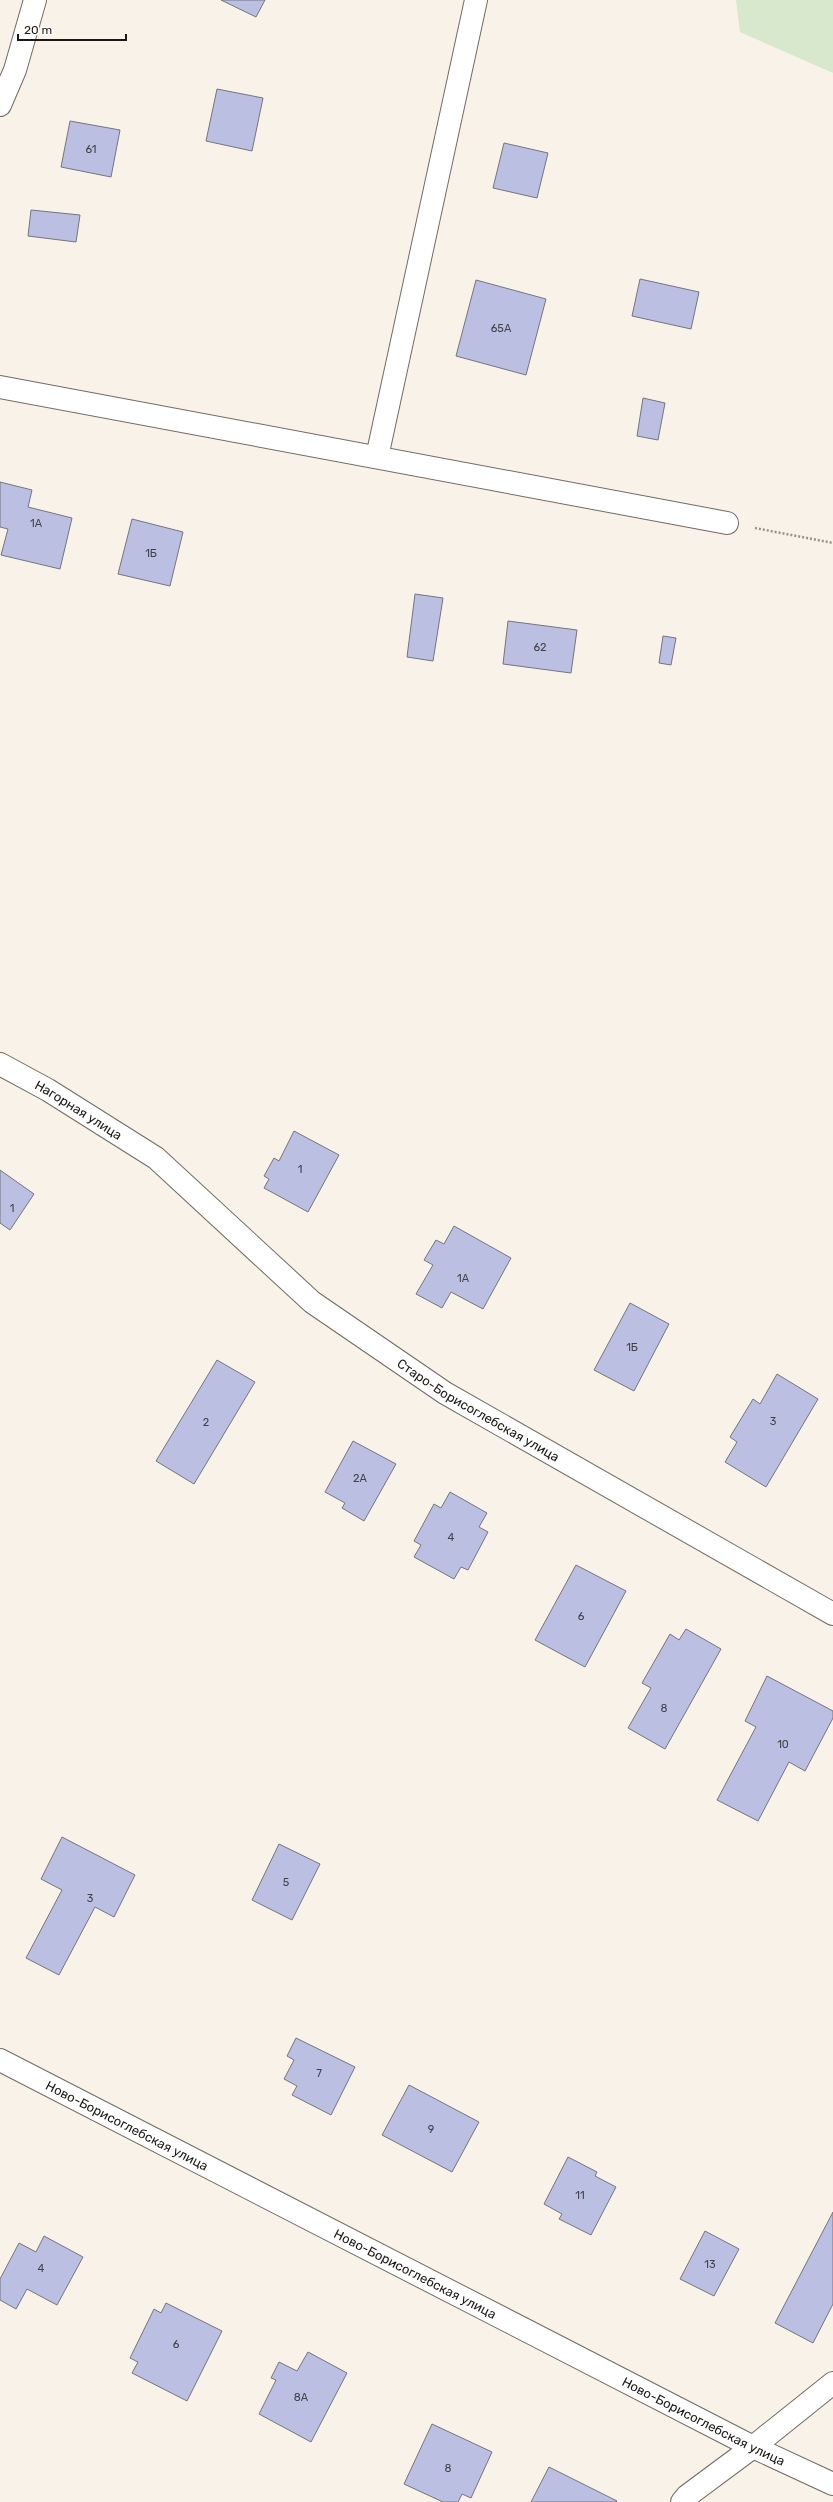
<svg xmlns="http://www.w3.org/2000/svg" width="833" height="2502" font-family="Rubik,sans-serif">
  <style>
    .green { fill: #d7e8cc }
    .building { fill: #bbbfe1; stroke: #73757e }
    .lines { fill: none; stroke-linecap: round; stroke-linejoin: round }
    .street-casing { stroke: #726b63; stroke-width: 24 }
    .path { stroke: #97928c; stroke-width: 2.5; stroke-dasharray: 2 2; stroke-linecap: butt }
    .street { stroke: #fff; stroke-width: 22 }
    .labels { text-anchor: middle; stroke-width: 3.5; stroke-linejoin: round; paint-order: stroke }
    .number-label { font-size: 11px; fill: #434249 }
    .street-label { font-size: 13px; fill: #1b1916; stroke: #fff }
  </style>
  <rect width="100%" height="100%" fill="#f9f2e8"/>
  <path class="green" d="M736,0H833V73L740,32Z"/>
  <path class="building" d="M221,0H265L256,17Z
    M217,89L263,98L252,151L206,141Z
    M70,121L120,130L111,177L61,167Z
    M504,143L548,153L537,198L493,188Z
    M31,210L80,215L76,242L28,236Z
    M640,279L699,292L691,329L632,316Z
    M476,280L546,299L526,375L456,356Z
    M643,398L665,403L658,440L637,436Z
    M0,482L32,490L28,507L72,518L60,569L1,555L8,529L0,527Z
    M132,519L183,532L170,586L118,574Z
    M415,594L443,598L433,661L407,657Z
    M508,621L577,630L571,673L503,664Z
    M663,636L676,638L671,665L659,663Z
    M294,1131L339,1155L308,1212L264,1188L269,1179L264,1176L274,1158L279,1161Z
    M0,1170L34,1194L10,1230L0,1223Z
    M454,1226L511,1258L483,1309L451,1292L442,1308L416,1294L433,1265L424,1260L436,1240L444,1244Z
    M630,1303L669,1324L634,1391L594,1370Z
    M217,1360L255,1382L194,1484L156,1461Z
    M777,1374L818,1399L766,1487L725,1462L737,1442L730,1437L753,1399L760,1404Z
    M353,1441L396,1464L364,1521L342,1508L345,1503L325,1492Z
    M450,1492L487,1513L479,1527L488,1532L468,1570L461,1567L454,1579L414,1557L421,1545L414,1541L434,1504L441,1508Z
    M576,1565L626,1591L585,1667L535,1640Z
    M686,1629L721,1649L665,1749L628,1728L651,1688L642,1683L670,1634L679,1640Z
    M767,1676L833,1711V1718L805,1771L789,1762L758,1821L717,1800L756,1727L745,1721Z
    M62,1837L135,1875L114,1917L95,1907L59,1975L26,1958L62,1890L41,1879Z
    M279,1844L320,1864L292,1920L252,1900Z
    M296,2038L355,2067L331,2115L292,2095L297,2086L284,2079L294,2060L287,2056Z
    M409,2085L479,2122L452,2172L382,2135Z
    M568,2157L597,2172L595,2176L616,2187L591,2235L559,2219L562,2214L544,2204Z
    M833,2212V2304L813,2343L775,2323Z
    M705,2231L739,2249L714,2296L680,2279Z
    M44,2236L83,2257L57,2305L27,2289L16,2309L0,2300V2279L19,2243L36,2252Z
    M166,2303L222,2331L187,2401L132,2373L138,2362L130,2358L154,2309L161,2313Z
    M308,2352L347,2373L311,2442L259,2414L276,2380L271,2378L279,2362L297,2371Z
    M432,2424L492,2452L471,2498L462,2494L458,2502H443L404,2484Z
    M549,2467L617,2501L616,2502H531Z"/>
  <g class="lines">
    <defs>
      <g id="street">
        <path d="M0,105L15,70L35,0"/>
        <path d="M0,387L727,523"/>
        <path d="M377,457L476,0"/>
        <path id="s1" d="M0,1064L48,1090L156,1158L312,1302L445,1393L833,1614"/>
        <path id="s2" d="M0,2060L753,2447L833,2484"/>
        <path d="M682,2502L687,2496L753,2447L833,2383"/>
      </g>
    </defs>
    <use href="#street" class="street-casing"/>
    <path class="path" d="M755,528L833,543"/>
    <use href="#street" class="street"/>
  </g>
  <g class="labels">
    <g class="number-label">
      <text x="91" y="153">61</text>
      <text x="501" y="332">65А</text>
      <text x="36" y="527">1А</text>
      <text x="151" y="557">1Б</text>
      <text x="540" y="651">62</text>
      <text x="300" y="1173">1</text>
      <text x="12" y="1212">1</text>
      <text x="463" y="1282">1А</text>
      <text x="632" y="1351">1Б</text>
      <text x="773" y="1425">3</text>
      <text x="206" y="1426">2</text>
      <text x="360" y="1482">2А</text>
      <text x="451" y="1541">4</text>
      <text x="581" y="1620">6</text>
      <text x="664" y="1712">8</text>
      <text x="783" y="1748">10</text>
      <text x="286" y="1886">5</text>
      <text x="90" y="1902">3</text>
      <text x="319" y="2077">7</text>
      <text x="431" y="2133">9</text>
      <text x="580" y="2199">11</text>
      <text x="710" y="2268">13</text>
      <text x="41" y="2272">4</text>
      <text x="176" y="2348">6</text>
      <text x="301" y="2401">8А</text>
      <text x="448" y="2472">8</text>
    </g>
    <g class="street-label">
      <text dy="5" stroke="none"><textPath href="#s1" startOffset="91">Нагорная улица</textPath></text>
      <text dy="5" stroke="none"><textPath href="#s1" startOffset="593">Старо-Борисоглебская улица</textPath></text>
      <text dy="5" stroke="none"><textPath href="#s2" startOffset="143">Ново-Борисоглебская улица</textPath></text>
      <text dy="5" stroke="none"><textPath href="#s2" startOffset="467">Ново-Борисоглебская улица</textPath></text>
      <text dy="5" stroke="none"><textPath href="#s2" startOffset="791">Ново-Борисоглебская улица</textPath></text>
    </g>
  </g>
  <path d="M18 34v6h108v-6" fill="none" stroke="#1b1916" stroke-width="2"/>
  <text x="24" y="34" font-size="12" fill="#1b1916" stroke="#ffffff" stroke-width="3" paint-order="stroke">20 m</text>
</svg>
